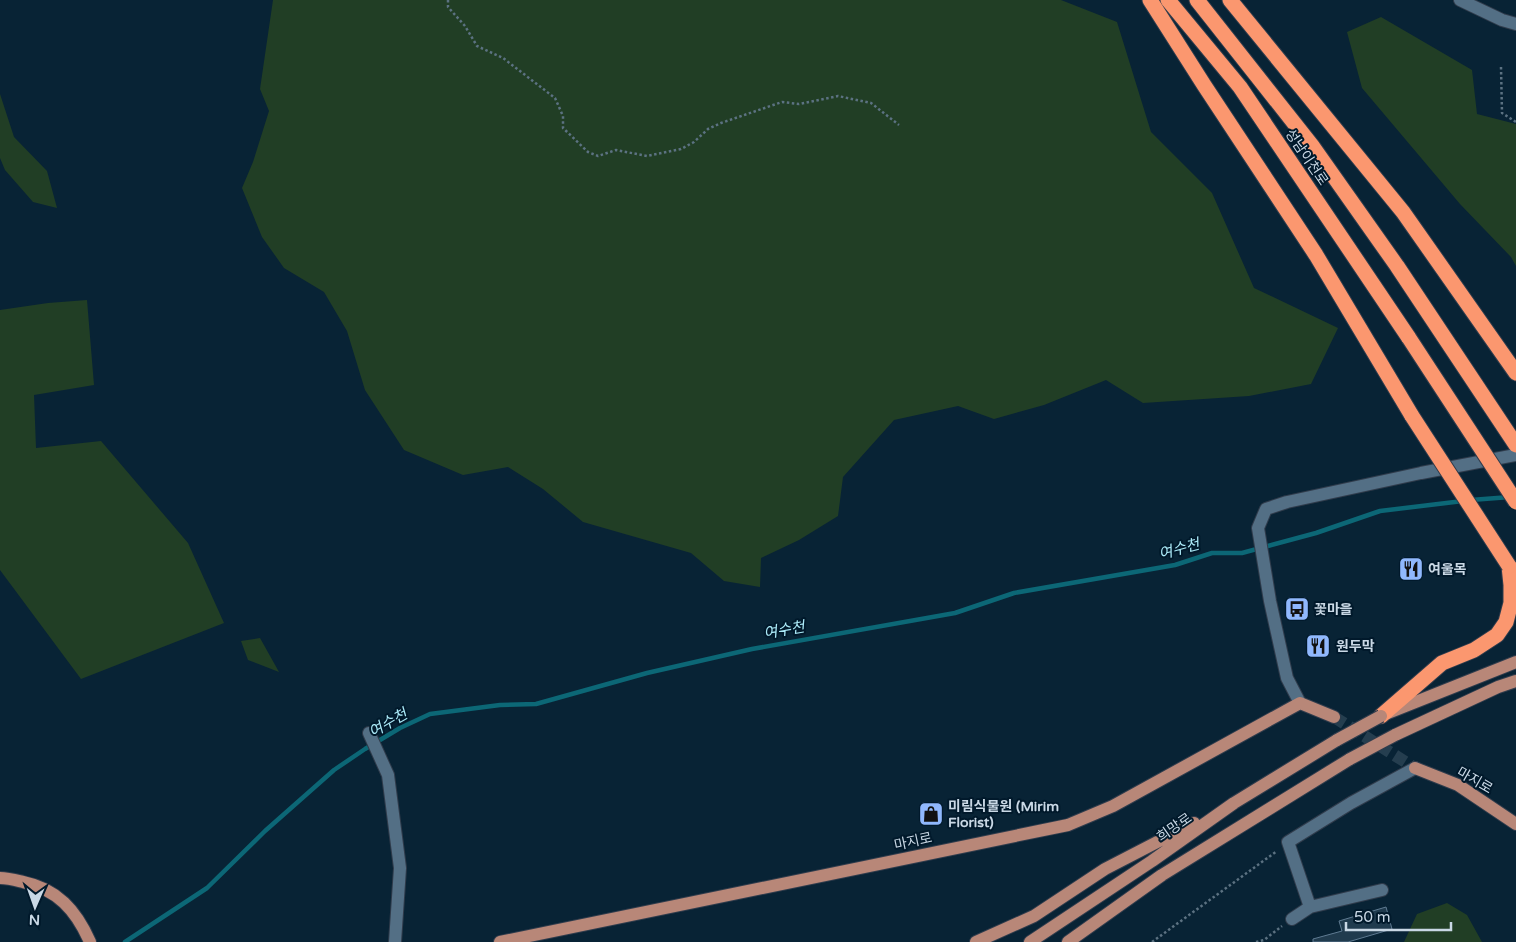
<svg xmlns="http://www.w3.org/2000/svg" width="1516" height="942" font-family="'Varela Round','Noto Sans KR',sans-serif">
  <style>
    .green { fill: #213e25 }
    .lines { fill: none; stroke-linecap: round; stroke-linejoin: round }
    .stream { stroke: #0c6776; stroke-width: 4.5 }
    .building { fill: #203b4e; stroke: #5f7b92 }
    .major-tunnel { stroke: #253e4f; stroke-width: 12; stroke-dasharray: 12 6; stroke-linecap: butt }
    .minor-casing { stroke: #303c4c; stroke-width: 14 }
    .major-casing { stroke: #303c4c; stroke-width: 14 }
    .highway-casing { stroke: #303c4c; stroke-width: 17 }
    .path { stroke: #5c7282; stroke-width: 2.5; stroke-dasharray: 2.5 2.5; stroke-linecap: butt }
    .minor { stroke: #536f85; stroke-width: 12 }
    .major { stroke: #b88778; stroke-width: 12 }
    .highway { stroke: #fb976f; stroke-width: 15 }
    .major-bridge-casing { stroke: #303c4c; stroke-width: 14; stroke-linecap: butt }
    .highway-bridge-casing { stroke: #303c4c; stroke-width: 17; stroke-linecap: butt }
    .major-bridge { stroke: #b88778; stroke-width: 12 }
    .highway-bridge { stroke: #fb976f; stroke-width: 15 }
    .labels { text-anchor: middle; stroke-width: 4; stroke-linejoin: round; paint-order: stroke }
    .street-label { font-size: 14px; fill: #c9d8e5; stroke: #01192b }
    .poi-label { font-size: 14px; font-weight: bold; fill: #c9d8e5; stroke: #01192b; text-anchor: start }
    .water-label { font-size: 15px; font-style: italic; fill: #acebf9; stroke: #01192b }
  </style>
  <rect width="100%" height="100%" fill="#082335"/>
  <path class="green" d="M273,0H1061L1117,22L1151,132L1212,193L1254,288L1338,328L1311,384L1249,396L1143,403L1106,380L1044,405L994,419L958,406L894,420L843,477L838,516L799,540L761,558L760,587L724,581L691,553L583,522L543,489L508,467L463,475L404,450L365,390L347,331L324,292L284,268L262,237L242,188L253,162L269,111L260,89Z
    M1381,17L1472,70L1477,114L1516,124V266L1511,257L1460,204L1362,88L1347,32Z
    M0,94L14,137L47,171L57,208L33,202L5,170L0,158Z
    M87,300L94,385L34,395L36,448L101,441L188,543L224,623L81,679L0,570V310L48,303Z
    M260,638L279,672L248,660L241,641Z
    M1447,903L1467,915L1482,942H1404L1417,914Z"/>
  <g class="lines">
    <path class="stream" d="M1471,500L1510,497
      M125,942L207,888L265,831L334,770L365,749L400,728L430,714L500,705L536,704L647,673L752,649L955,613L1014,593L1175,565L1212,553H1242L1316,533L1380,511L1463,501"/>
  </g>
  <path class="building" d="M1386,907L1392,929L1348,942H1313V939L1342,931L1339,921Z"/>
  <g class="lines">
    <path class="major-tunnel" d="M1334,717L1415,768"/>
    <defs>
      <path id="minor" d="M1460,0L1502,20L1516,24
        M1300,703L1287,678L1270,601L1258,528L1266,509L1287,502L1421,473L1516,455
        M369,733L388,775L400,868L395,942
        M1310,907L1382,890
        M1292,919L1310,907L1288,842L1351,803L1415,768"/>
      <path id="major" d="M1388,713L1516,662
        M1395,735L1498,687L1516,681
        M1415,768L1458,785L1516,824
        M0,878C8,878 15,880 23,882C57,889 76,910 90,942
        M500,942L1068,825L1113,806L1300,703L1334,717
        M976,942L1034,916L1105,869L1194,823
        M1030,942L1152,861L1234,803L1337,740
        M1068,942L1162,875L1350,759"/>
      <path id="highway" d="M1150,0L1204,85L1316,255L1412,416
        M1168,0L1240,87L1409,338
        M1197,0L1313,147L1397,266L1516,445
        M1230,0L1403,212L1516,373
        M1381,716L1442,663L1474,650L1497,635L1506,622L1511,603V585L1509,566"/>
    </defs>
    <use href="#minor" class="minor-casing"/>
    <use href="#major" class="major-casing"/>
    <use href="#highway" class="highway-casing"/>
    <path class="path" d="M448,0V7L465,26L477,46L503,58L555,98L563,116V128L588,152L598,156L616,150L647,156L681,149L694,142L708,129L721,123L782,102L799,104L838,96L871,103L899,125
      M1501,67L1502,113L1516,122
      M1152,942L1277,851
      M1256,942L1264,940L1282,926"/>
    <use href="#minor" class="minor"/>
    <use href="#major" class="major"/>
    <use href="#highway" class="highway"/>
    <defs>
      <path id="major-bridge" d="M1337,740L1381,716
        M1350,759L1395,735"/>
      <path id="highway-bridge" d="M1409,338L1516,502
        M1412,416L1509,566"/>
    </defs>
    <use href="#major-bridge" class="major-bridge-casing"/>
    <use href="#highway-bridge" class="highway-bridge-casing"/>
    <use href="#major-bridge" class="major-bridge"/>
    <use href="#highway-bridge" class="highway-bridge"/>
  </g>
  <defs>
    <symbol id="restaurant-square" viewBox="-11 -11 22 22"><rect x="-9" y="-9" width="18" height="18" rx="4" fill="#90b8fd" stroke="#01192b"/><path d="M-5-6h1v4h1v-4h1v4h1v-4h1v5L-1.5 .5V6h-2V.5L-5-1ZM5-6V6H3V1.5H1.5Q1.5-4 5-6Z" fill="#111"/></symbol>
    <symbol id="bus-square" viewBox="-11 -11 22 22"><rect x="-9" y="-9" width="18" height="18" rx="4" fill="#90b8fd" stroke="#01192b"/><path d="M-5-6H5V4H4V6H2V4H-2V6H-4V4H-5ZM-3.5-4V0h7V-4ZM-3.5 1.2v1.5H-2V1.2ZM2 1.2v1.5H3.5V1.2Z" fill="#111"/></symbol>
    <symbol id="shop-square" viewBox="-11 -11 22 22"><rect x="-9" y="-9" width="18" height="18" rx="4" fill="#90b8fd" stroke="#01192b"/><path d="M-5-2.5h2.3a2.7 3.5 0 0 1 5.4 0H5L5.5 6h-11ZM-1.5-2.5h3a1.5 2.3 0 0 0-3 0Z" fill="#111"/></symbol>
  </defs>
  <g fill-rule="evenodd">
    <use href="#restaurant-square" x="1397" y="555" width="28" height="28"/>
    <use href="#bus-square" x="1283" y="595" width="28" height="28"/>
    <use href="#restaurant-square" x="1304" y="632" width="28" height="28"/>
    <use href="#shop-square" x="917" y="800" width="28" height="28"/>
  </g>
  <g class="labels">
    <g class="street-label">
      <text transform="translate(1307 157) rotate(56)" y="5">성남이천로</text>
      <text transform="translate(1475 780) rotate(30)" y="5">마지로</text>
      <text transform="translate(1174 827) rotate(-35)" y="5">희망로</text>
      <text transform="translate(913 841) rotate(-12)" y="5">마지로</text>
    </g>
    <g class="poi-label">
      <text x="1428" y="574">여울목</text>
      <text x="1314" y="614">꽃마을</text>
      <text x="1336" y="651">원두막</text>
      <text x="948" y="811">미림식물원 (Mirim<tspan x="948" dy="16">Florist)</tspan></text>
    </g>
    <g class="water-label">
      <text transform="translate(1179 549) rotate(-15)" y="5">여수천</text>
      <text transform="translate(784 630) rotate(-10)" y="5">여수천</text>
      <text transform="translate(388 723) rotate(-30)" y="5">여수천</text>
    </g>
  </g>
  <g transform="translate(35 907) rotate(182)" stroke="#01192b" stroke-width="4" paint-order="stroke">
  <path d="M0-4L9 19L0 12L-9 19Z" fill="#c9d8e5"/>
  <text y="-8" font-size="14" font-weight="bold" text-anchor="middle" fill="#c9d8e5">N</text>
  </g>
  <path d="M1346 922v8h105v-8" fill="none" stroke="#c9d8e5" stroke-width="2.5"/>
  <text x="1354" y="922" font-size="15" fill="#c9d8e5" stroke="#01192b" stroke-width="4" paint-order="stroke">50 m</text>
</svg>
